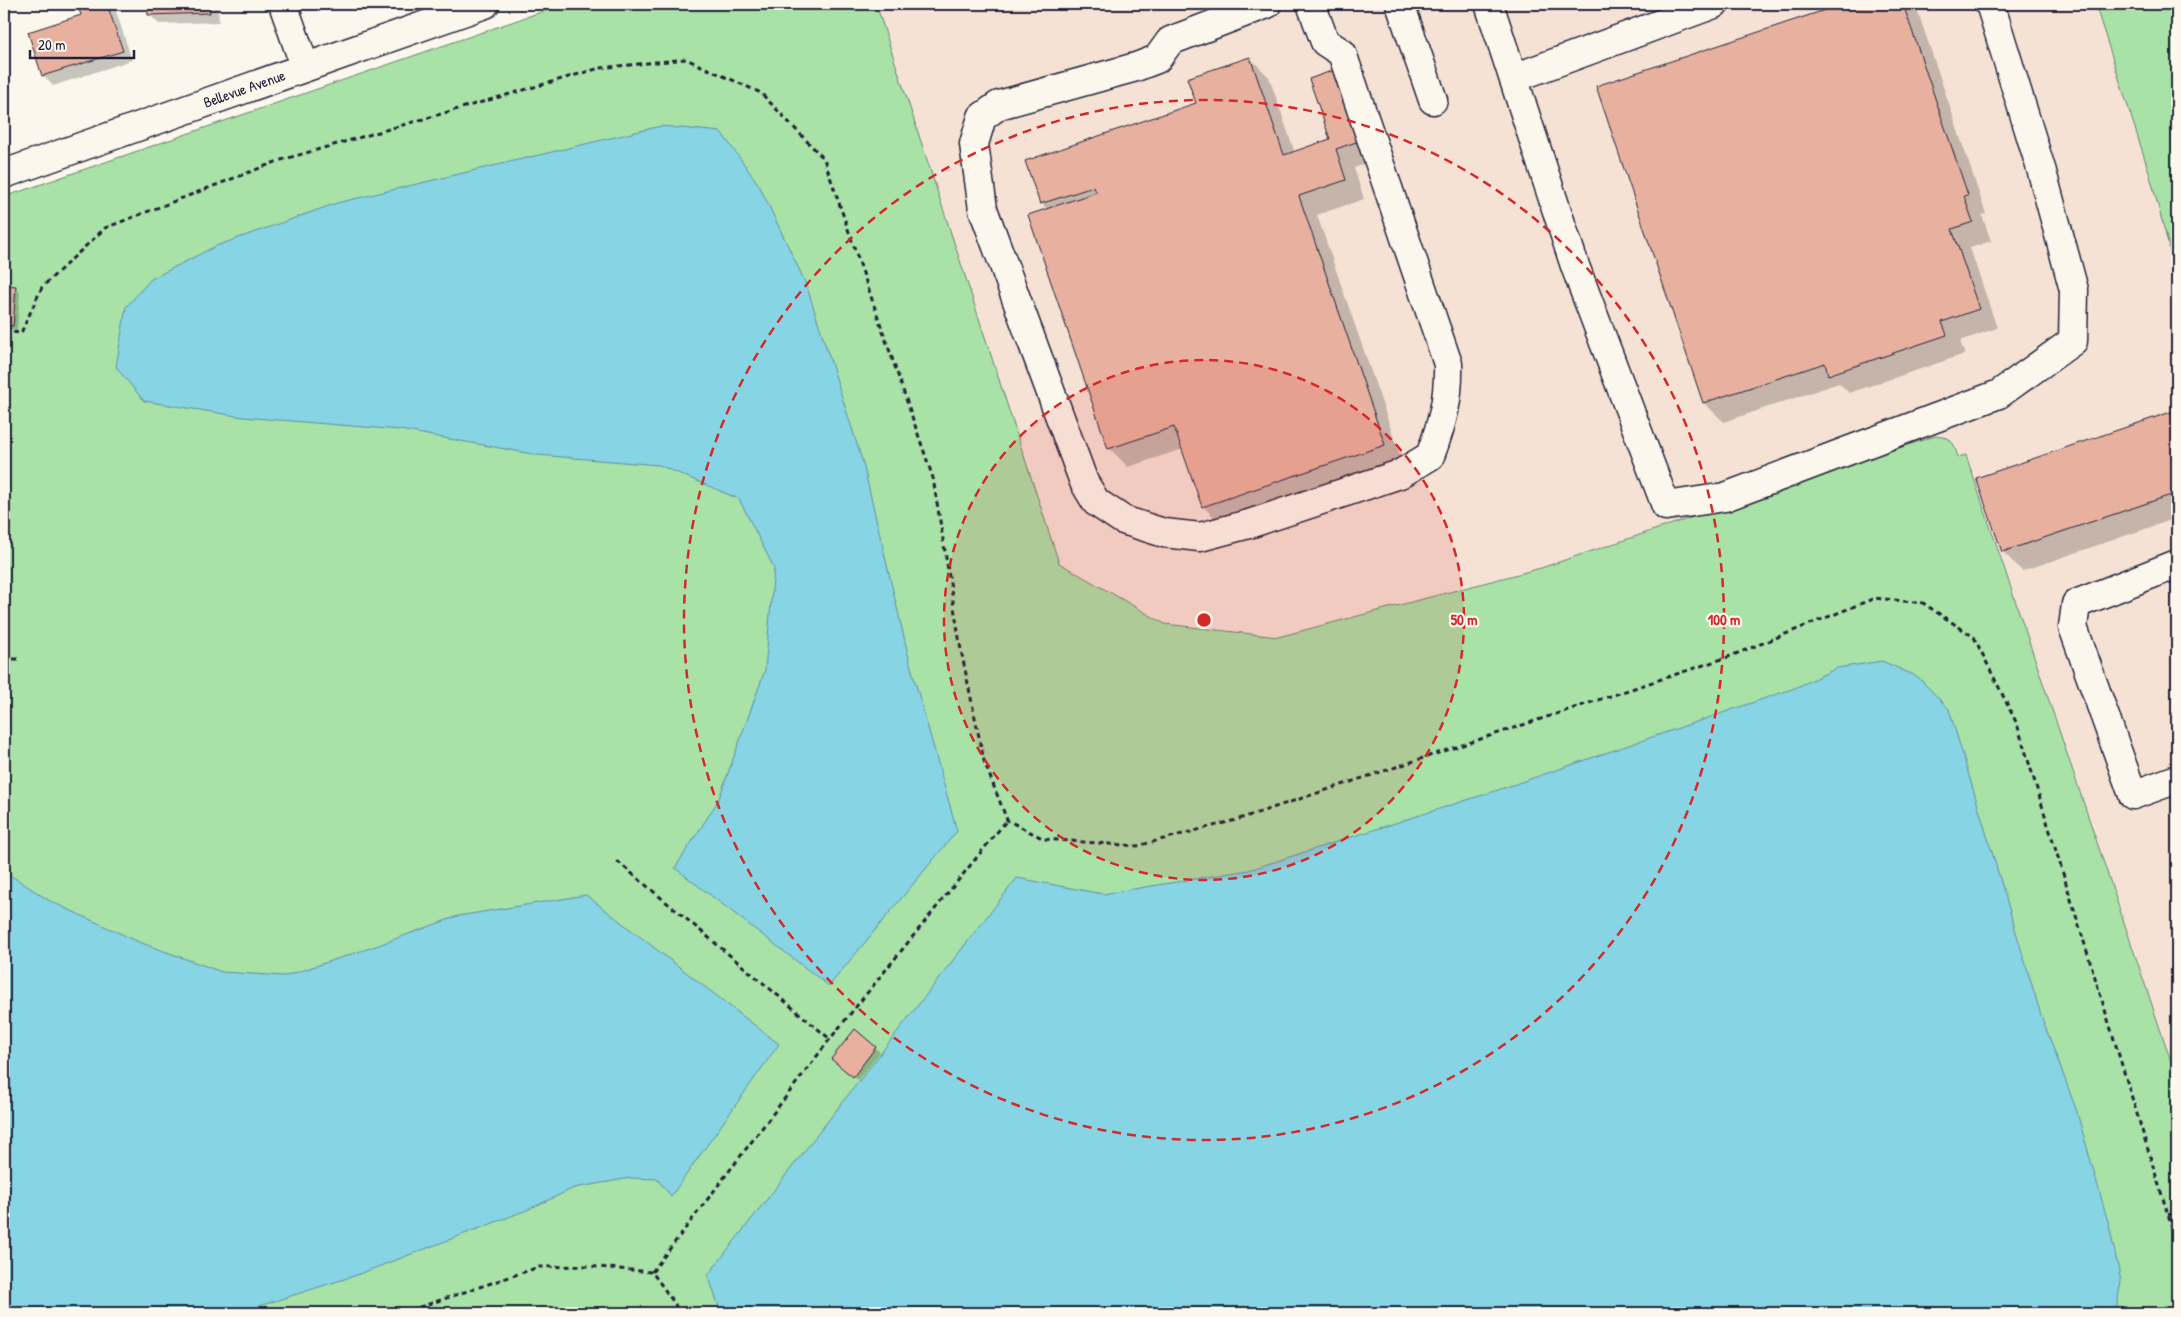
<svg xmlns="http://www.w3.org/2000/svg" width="2181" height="1317" font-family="'Patrick Hand',sans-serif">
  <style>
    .built { fill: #f5e2d5 }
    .green { fill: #a9e2a7; stroke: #668271 }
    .water { fill: #87d4e5; stroke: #5f8da1 }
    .shadow { fill: #0003 }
    .building { fill: #e8b19f; stroke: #22223b }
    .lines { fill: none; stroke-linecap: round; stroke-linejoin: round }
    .minor-casing { stroke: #22223b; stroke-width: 31 }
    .path { stroke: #22223b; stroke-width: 3; stroke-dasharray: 5 4; stroke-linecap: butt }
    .minor { stroke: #fbf7ec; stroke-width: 28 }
    .ring { fill: none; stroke: #d62828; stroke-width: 2.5; stroke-dasharray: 9 6 }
    .labels { text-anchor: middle; stroke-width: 4.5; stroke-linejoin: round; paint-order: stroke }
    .street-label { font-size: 15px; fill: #22223b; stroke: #fbf7ec }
    .centre { fill: #d62828; stroke: #fbf7ec; stroke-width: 2.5 }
    .ring-label { font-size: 15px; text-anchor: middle; font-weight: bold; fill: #d62828; stroke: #fbf7ec; stroke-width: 4.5; stroke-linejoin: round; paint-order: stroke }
  </style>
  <rect width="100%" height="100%" fill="#fbf7ec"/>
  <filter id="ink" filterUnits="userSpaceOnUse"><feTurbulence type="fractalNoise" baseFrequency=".02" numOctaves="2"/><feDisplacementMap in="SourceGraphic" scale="10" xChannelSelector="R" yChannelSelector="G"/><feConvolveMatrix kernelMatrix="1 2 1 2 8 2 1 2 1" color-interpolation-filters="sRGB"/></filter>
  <g filter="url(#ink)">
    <path class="built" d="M876,4H2095L2149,172L2177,277V1079L1967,455L1958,457L1954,445L1940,435L1935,436L1541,568L1278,637L1165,624L1059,563Z"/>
    <path class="green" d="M564,4H876L1059,563L1165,624L1278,637L1541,568L1935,436L1948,438L1954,445L1958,457L1966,455L2177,1079V1313H4V197Z
      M2095,4H2177V277L2149,172Z"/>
    <path class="water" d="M661,126L721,132L759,185L806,284L863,463L911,667L957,831L829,986L675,868L718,801L765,670L774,568L739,499L659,465L538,455L400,430L243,417L144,401L116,367L126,307L151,279L216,246L337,203Z
      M1882,661L1918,677L1949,709L2041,1015L2076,1109L2109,1225L2121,1281L2116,1310L2109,1313H721L708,1275L1017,878L1103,894L1249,870L1498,790L1795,688L1837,668Z
      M4,871L50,901L139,942L222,972L285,976L373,947L458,916L586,895L779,1044L671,1196L657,1179L630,1178L574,1188L527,1210L354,1276L237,1313H4Z"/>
    <path class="shadow" d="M79,4L114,5L132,60L53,86L44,76L29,33L83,16Z
      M148,4H218L219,22L159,24L149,14Z
      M1846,4H1913L1916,6L1986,214L1982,215L1991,241L1970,248L1997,328L1960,341L1965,354L1849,393L1839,383L1724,422L1704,403L1598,87Z
      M1250,58L1269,77L1295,153L1332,140L1310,79L1383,158L1354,168L1364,199L1317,215L1403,464L1222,526L1203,506L1183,449L1128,467L1109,448L1048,210L1042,204L1027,162L1198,104Z
      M4,287L15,288L20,292L17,330L4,329Z
      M2177,411V518L2022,571L2003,552L1978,479Z
      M875,1048L880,1052L858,1080L837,1064Z"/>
    <path class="building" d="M77,4H107L123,51L42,76L28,32L81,15Z
      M147,4H209L210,13L148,15Z
      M1843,4H1903L1968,195L1964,196L1973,222L1952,229L1979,309L1942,322L1947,335L1828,375L1825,363L1703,403L1596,86Z
      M1250,57L1284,155L1330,139L1309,79L1340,68L1365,139L1336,149L1346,180L1299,196L1385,445L1202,507L1174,427L1108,449L1028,215L1097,192L1093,187L1040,204L1025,161L1196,103L1187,78Z
      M4,285L16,286L13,326L4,325Z
      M2177,410V493L2002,552L1976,478Z
      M855,1029L876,1047L853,1077L831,1059Z"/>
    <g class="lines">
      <defs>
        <g id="minor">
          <path d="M283,4L305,67"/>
          <path d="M1267,4L1170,41L1157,59L1136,67L999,105L982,117L974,144L983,209L1084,482L1096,502L1123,520L1164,533L1200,537L1249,524L1400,474L1430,456C1442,424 1449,400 1448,364L1342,53L1325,42L1311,4"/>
          <path d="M1400,4L1433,100"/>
          <path d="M1489,4L1575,266L1666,506L1725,497L1999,394L2073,341L2074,290L2042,172L1991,7"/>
          <path d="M1514,78L1714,4"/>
          <path id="s1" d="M4,174L485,4"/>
          <path d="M2177,564L2076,604L2073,627L2133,795L2177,779"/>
        </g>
      </defs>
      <use href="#minor" class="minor-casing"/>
      <path class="path" d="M4,331L21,333L42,287L105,228L278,161L600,68L686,59L761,93L824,159L933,478L961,650L984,761L1007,820L1044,839L1137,846L1236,820L1728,657L1875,598L1923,603L1974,637L2017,724L2177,1244
        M4,659H20
        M617,861L830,1039
        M2168,1215L2177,1212
        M652,1272L830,1039L1007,820
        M402,1313L539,1267L587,1266L652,1272L675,1304L678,1313"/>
      <use href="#minor" class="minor"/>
    </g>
  </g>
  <circle cx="1204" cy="620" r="260" fill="#d62828" fill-opacity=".12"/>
  <g class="ring">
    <circle cx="1204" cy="620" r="260"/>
    <circle cx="1204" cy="620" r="520"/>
  </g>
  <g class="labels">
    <g class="street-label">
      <text dy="5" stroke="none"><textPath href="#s1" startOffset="255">Bellevue Avenue</textPath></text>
    </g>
  </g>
  <circle cx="1204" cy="620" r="8" class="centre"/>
  <g class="ring-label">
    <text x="1464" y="625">50 m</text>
    <text x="1724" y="625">100 m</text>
  </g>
  <rect width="2181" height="1317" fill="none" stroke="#fbf7ec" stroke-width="20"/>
  <rect x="10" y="10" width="2161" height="1297" fill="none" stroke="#22223b" stroke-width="2" filter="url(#ink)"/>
  <path d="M30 50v8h104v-8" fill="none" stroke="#22223b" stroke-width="2.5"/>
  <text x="38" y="50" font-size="15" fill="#22223b" stroke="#fbf7ec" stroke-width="4" paint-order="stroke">20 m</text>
</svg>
